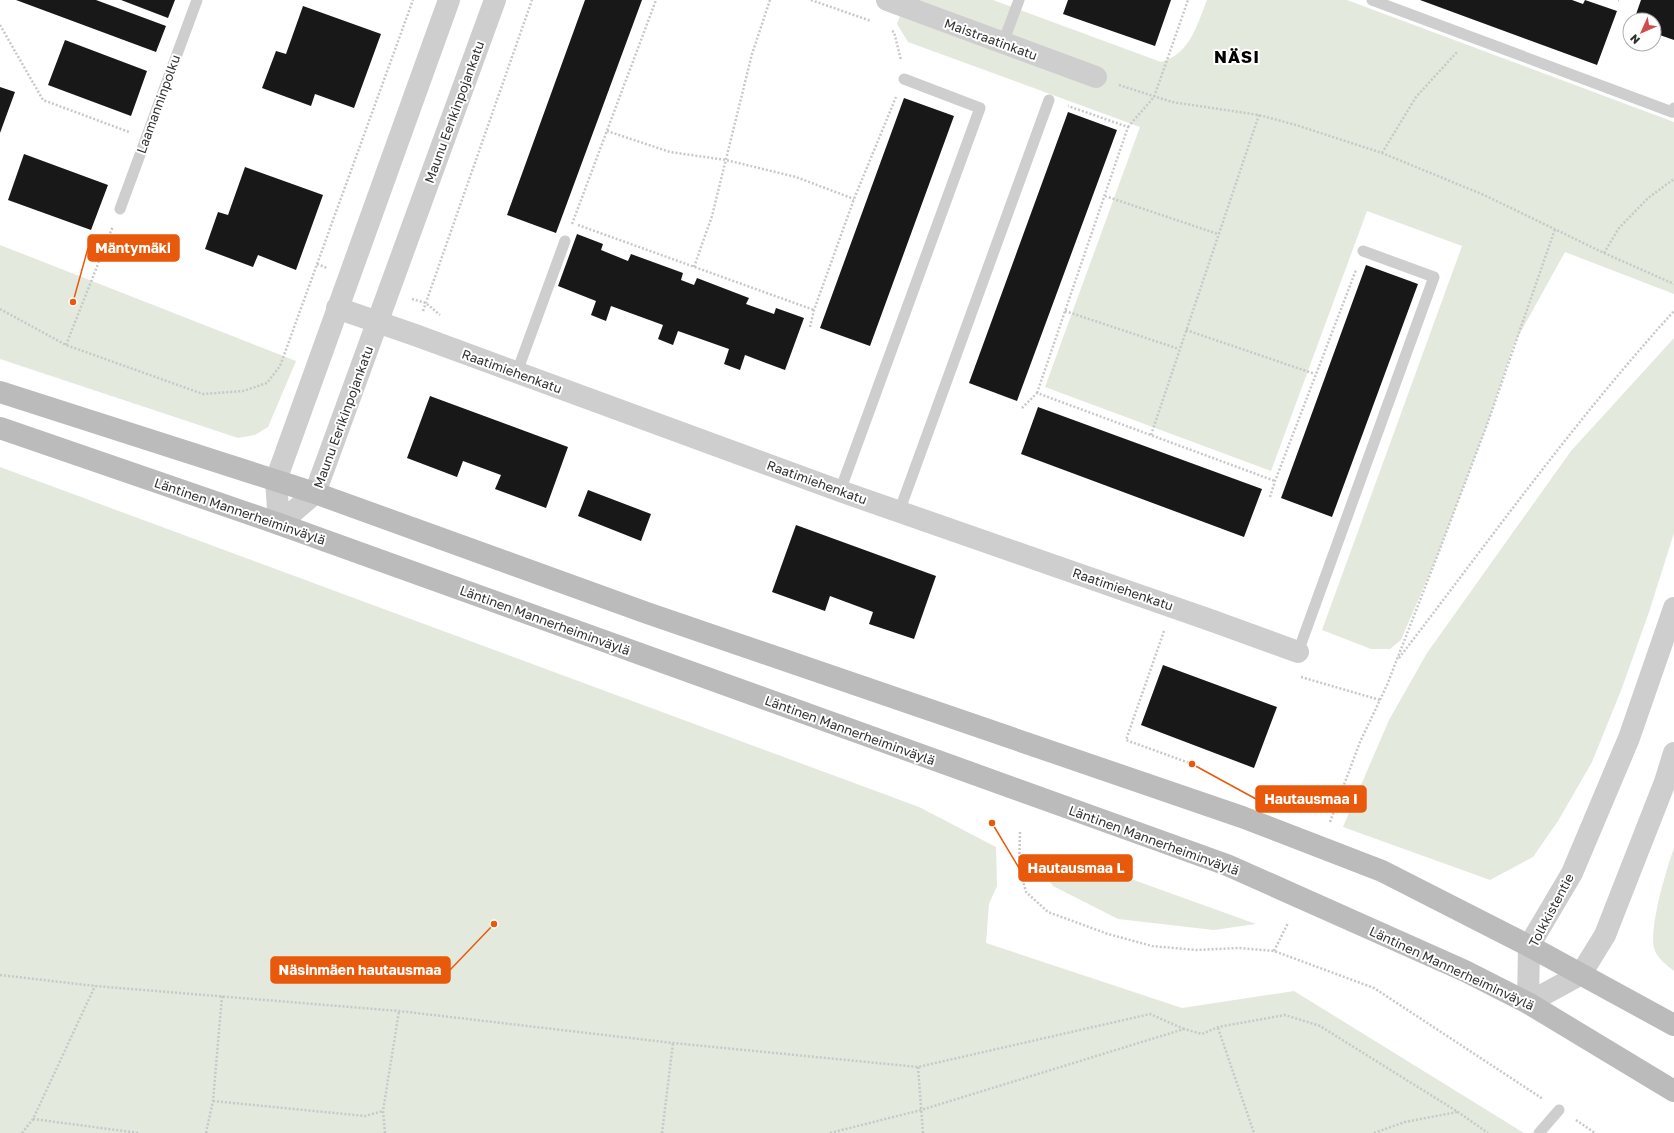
<svg xmlns="http://www.w3.org/2000/svg" width="1674" height="1133" font-family="'Golos Text',sans-serif">
  <style>
    .green { fill: #e4e9de }
    .building { fill: #181818 }
    .lines { fill: none; stroke-linecap: round; stroke-linejoin: round }
    .path { stroke: #c8c8c8; stroke-width: 2.5; stroke-dasharray: 2 2; stroke-linecap: butt }
    .service { stroke: #cecece; stroke-width: 11 }
    .minor { stroke: #cecece; stroke-width: 22 }
    .tertiary { stroke: #cecece; stroke-width: 22 }
    .secondary { stroke: #bbb; stroke-width: 22 }
    .labels { text-anchor: middle; stroke-width: 4; stroke-linejoin: round; paint-order: stroke }
    .street-label { font-size: 13px; fill: #313131; stroke: #fff }
    .district-label { font-size: 17px; font-weight: bold; letter-spacing: 1px; fill: #000; stroke: #fff }
    .leader { fill: none; stroke: #e8590c; stroke-width: 1.5 }
    .callout-dot { fill: #e8590c; stroke: #fff; stroke-width: 1.5 }
    .callout { fill: #e8590c; stroke: #e8590c; stroke-width: 1.5 }
    .callout-label { font-size: 14px; text-anchor: middle; font-weight: bold; fill: #fff }
  </style>
  <rect width="100%" height="100%" fill="#fff"/>
  <path class="green" d="M906,0H993L1161,62C1190,54 1197,25 1207,0H1347L1674,122V294L1565,252L1514,344L1488,422L1438,554L1401,640L1390,649H1371L1322,630L1462,246L1367,211L1271,471L1045,387L1140,127L908,42L897,24Z
    M0,245L296,361L268,427L255,435L238,438L0,359Z
    M1674,338V533L1649,612L1622,688L1592,762L1558,821L1533,857L1490,880L1343,827L1389,720L1427,653L1571,451Z
    M0,467L919,807L996,847L997,886L989,904L986,943L1182,1008L1294,991L1524,1133H0Z
    M1674,848V971C1668,966 1658,959 1655,951C1647,933 1667,867 1674,848Z
    M1053,860L1081,861L1256,924L1214,930L1118,919L1053,886L1045,875Z"/>
  <path class="building" d="M16,0H96L166,26L156,52Z
    M121,0H175L168,18Z
    M585,0H642L556,233L507,215Z
    M1068,0H1171L1155,46L1063,14Z
    M1420,0H1572L1583,4L1585,0L1617,11L1597,65Z
    M1641,0H1674V40L1654,33V20H1634Z
    M303,6L381,34L354,108L315,94L311,106L262,88L276,51L286,54Z
    M65,40L147,71L131,116L48,85Z
    M0,87L15,92L0,133Z
    M904,98L954,116L870,346L820,328Z
    M1068,112L1117,130L1017,401L969,383Z
    M24,154L108,185L91,230L8,200Z
    M245,167L323,195L296,270L258,255L253,267L205,249L218,212L228,215Z
    M577,234L603,244L601,250L628,261L631,254L683,273L681,280L694,285L697,278L749,298L746,304L774,314L776,308L804,318L785,370L745,355L740,370L724,364L729,349L678,331L673,345L658,339L663,325L611,306L606,321L591,315L596,301L558,286Z
    M1366,265L1418,284L1332,517L1281,498Z
    M430,396L568,447L546,508L495,489L501,475L463,461L457,477L407,458Z
    M1038,407L1262,489L1244,537L1021,454Z
    M588,490L651,514L641,541L578,516Z
    M796,525L936,576L914,639L869,624L873,612L830,596L825,611L772,592Z
    M1163,665L1277,707L1254,768L1141,725Z"/>
  <g class="lines">
    <path class="path" d="M811,0L871,21
      M1618,0H1619
      M0,25L43,100L129,132
      M892,31L894,32L901,60
      M1119,85L1172,102L1259,115L1296,125L1382,153L1484,195L1604,253L1674,284
      M1128,127L1154,97L1188,0
      M607,131L670,152L726,160L796,177L854,199
      M1382,153L1416,97L1457,52
      M1105,196L1218,234
      M572,224L656,0
      M578,225L814,310
      M1604,253L1619,228L1648,198L1674,179
      M317,264L327,268
      M694,267L712,216L752,54L770,0
      M412,299L426,303L440,315
      M0,309L66,345L203,394L243,391L267,383L280,366L413,0
      M423,311L532,0
      M1065,311L1179,349
      M810,327L814,310L854,199L896,97
      M1186,330L1315,374
      M66,345L113,226
      M1037,393L1128,127L1068,106
      M1022,408L1037,393L1275,481
      M1151,435L1259,115
      M1270,497L1275,481L1356,270
      M1164,631L1126,740L1192,764
      M1399,658C1489,541 1575,420 1674,311
      M1301,677L1380,700
      M1330,822L1360,742L1387,685L1438,554L1488,422L1555,229
      M1020,832L1019,868L1026,892L1048,912L1108,934L1152,946L1196,950L1239,948L1274,951L1374,988L1543,1099
      M1274,951L1288,923
      M0,975L95,986L399,1011L673,1043L918,1067L1150,1014L1184,1029
      M1218,1028L1254,1133
      M918,1067L923,1133
      M213,1101L365,1116L383,1111
      M33,1119L139,1133
      M1576,1120L1595,1133
      M22,1133L33,1119L95,986
      M206,1133L213,1101L222,996
      M385,1133L383,1111L399,1011
      M662,1133L673,1043
      M830,1133L921,1110L1184,1029L1202,1034L1218,1027L1285,1015L1320,1026L1458,1112L1488,1133
      M1374,1133L1405,1122L1457,1112"/>
    <path class="service" d="M1372,0L1672,112L1674,108
      M1003,43L1019,0
      M120,209L197,0
      M517,372L565,241
      M840,491L980,108L904,79
      M899,512L1049,100
      M1298,652L1434,277L1363,251
      M1539,1133L1559,1110"/>
    <path class="minor" d="M887,0L1096,77
      M337,308L415,335L840,491L1210,620L1298,652"/>
    <path class="tertiary" d="M279,524L315,493L495,0
      M279,524L276,480L449,0
      M1674,608L1629,738L1572,873L1529,946L1528,1003L1581,974L1605,935L1665,782L1674,753"/>
    <path class="secondary" d="M0,392L315,493L647,613L1242,817L1382,871L1529,946L1674,1025
      M0,428L279,524L1227,865L1465,971L1528,1003L1674,1091"/>
  </g>
  <g class="labels">
    <g class="street-label">
      <text transform="translate(991 39) rotate(20)" y="5">Maistraatinkatu</text>
      <text transform="translate(158 104) rotate(-70)" y="5">Laamanninpolku</text>
      <text transform="translate(454 112) rotate(-70)" y="5">Maunu Eerikinpojankatu</text>
      <text transform="translate(512 371) rotate(20)" y="5">Raatimiehenkatu</text>
      <text transform="translate(343 417) rotate(-70)" y="5">Maunu Eerikinpojankatu</text>
      <text transform="translate(817 482) rotate(20)" y="5">Raatimiehenkatu</text>
      <text transform="translate(240 511) rotate(19)" y="5">Läntinen Mannerheiminväylä</text>
      <text transform="translate(1123 589) rotate(19)" y="5">Raatimiehenkatu</text>
      <text transform="translate(545 620) rotate(20)" y="5">Läntinen Mannerheiminväylä</text>
      <text transform="translate(850 730) rotate(20)" y="5">Läntinen Mannerheiminväylä</text>
      <text transform="translate(1154 840) rotate(20)" y="5">Läntinen Mannerheiminväylä</text>
      <text transform="translate(1551 910) rotate(-62)" y="5">Tolkkistentie</text>
      <text transform="translate(1452 968) rotate(25)" y="5">Läntinen Mannerheiminväylä</text>
    </g>
    <g class="district-label">
      <text x="1237" y="63">NÄSI</text>
    </g>
  </g>
  <path class="leader" d="M73 302L88 248M1192 764L1256 799M992 823L1019 868M494 924L450 970"/>
  <g class="callout-dot">
    <circle cx="73" cy="302" r="4"/>
    <circle cx="1192" cy="764" r="4"/>
    <circle cx="992" cy="823" r="4"/>
    <circle cx="494" cy="924" r="4"/>
  </g>
  <g class="callout">
    <rect x="88" y="235" width="91" height="26" rx="4"/>
    <rect x="1256" y="786" width="110" height="26" rx="4"/>
    <rect x="1019" y="855" width="113" height="26" rx="4"/>
    <rect x="271" y="957" width="179" height="26" rx="4"/>
  </g>
  <g class="callout-label">
    <text x="133" y="253">Mäntymäki</text>
    <text x="1311" y="804">Hautausmaa I</text>
    <text x="1076" y="873">Hautausmaa L</text>
    <text x="360" y="975">Näsinmäen hautausmaa</text>
  </g>
  <g transform="translate(1642 32) rotate(225)"><circle r="19" fill="#ffffff" stroke="#adadad"/>
  <path d="M0-3L7 15L0 10L-7 15Z" fill="#d24a4e"/>
  <text y="-6" font-size="11" font-weight="bold" text-anchor="middle" fill="#313131">N</text>
  </g>
</svg>
